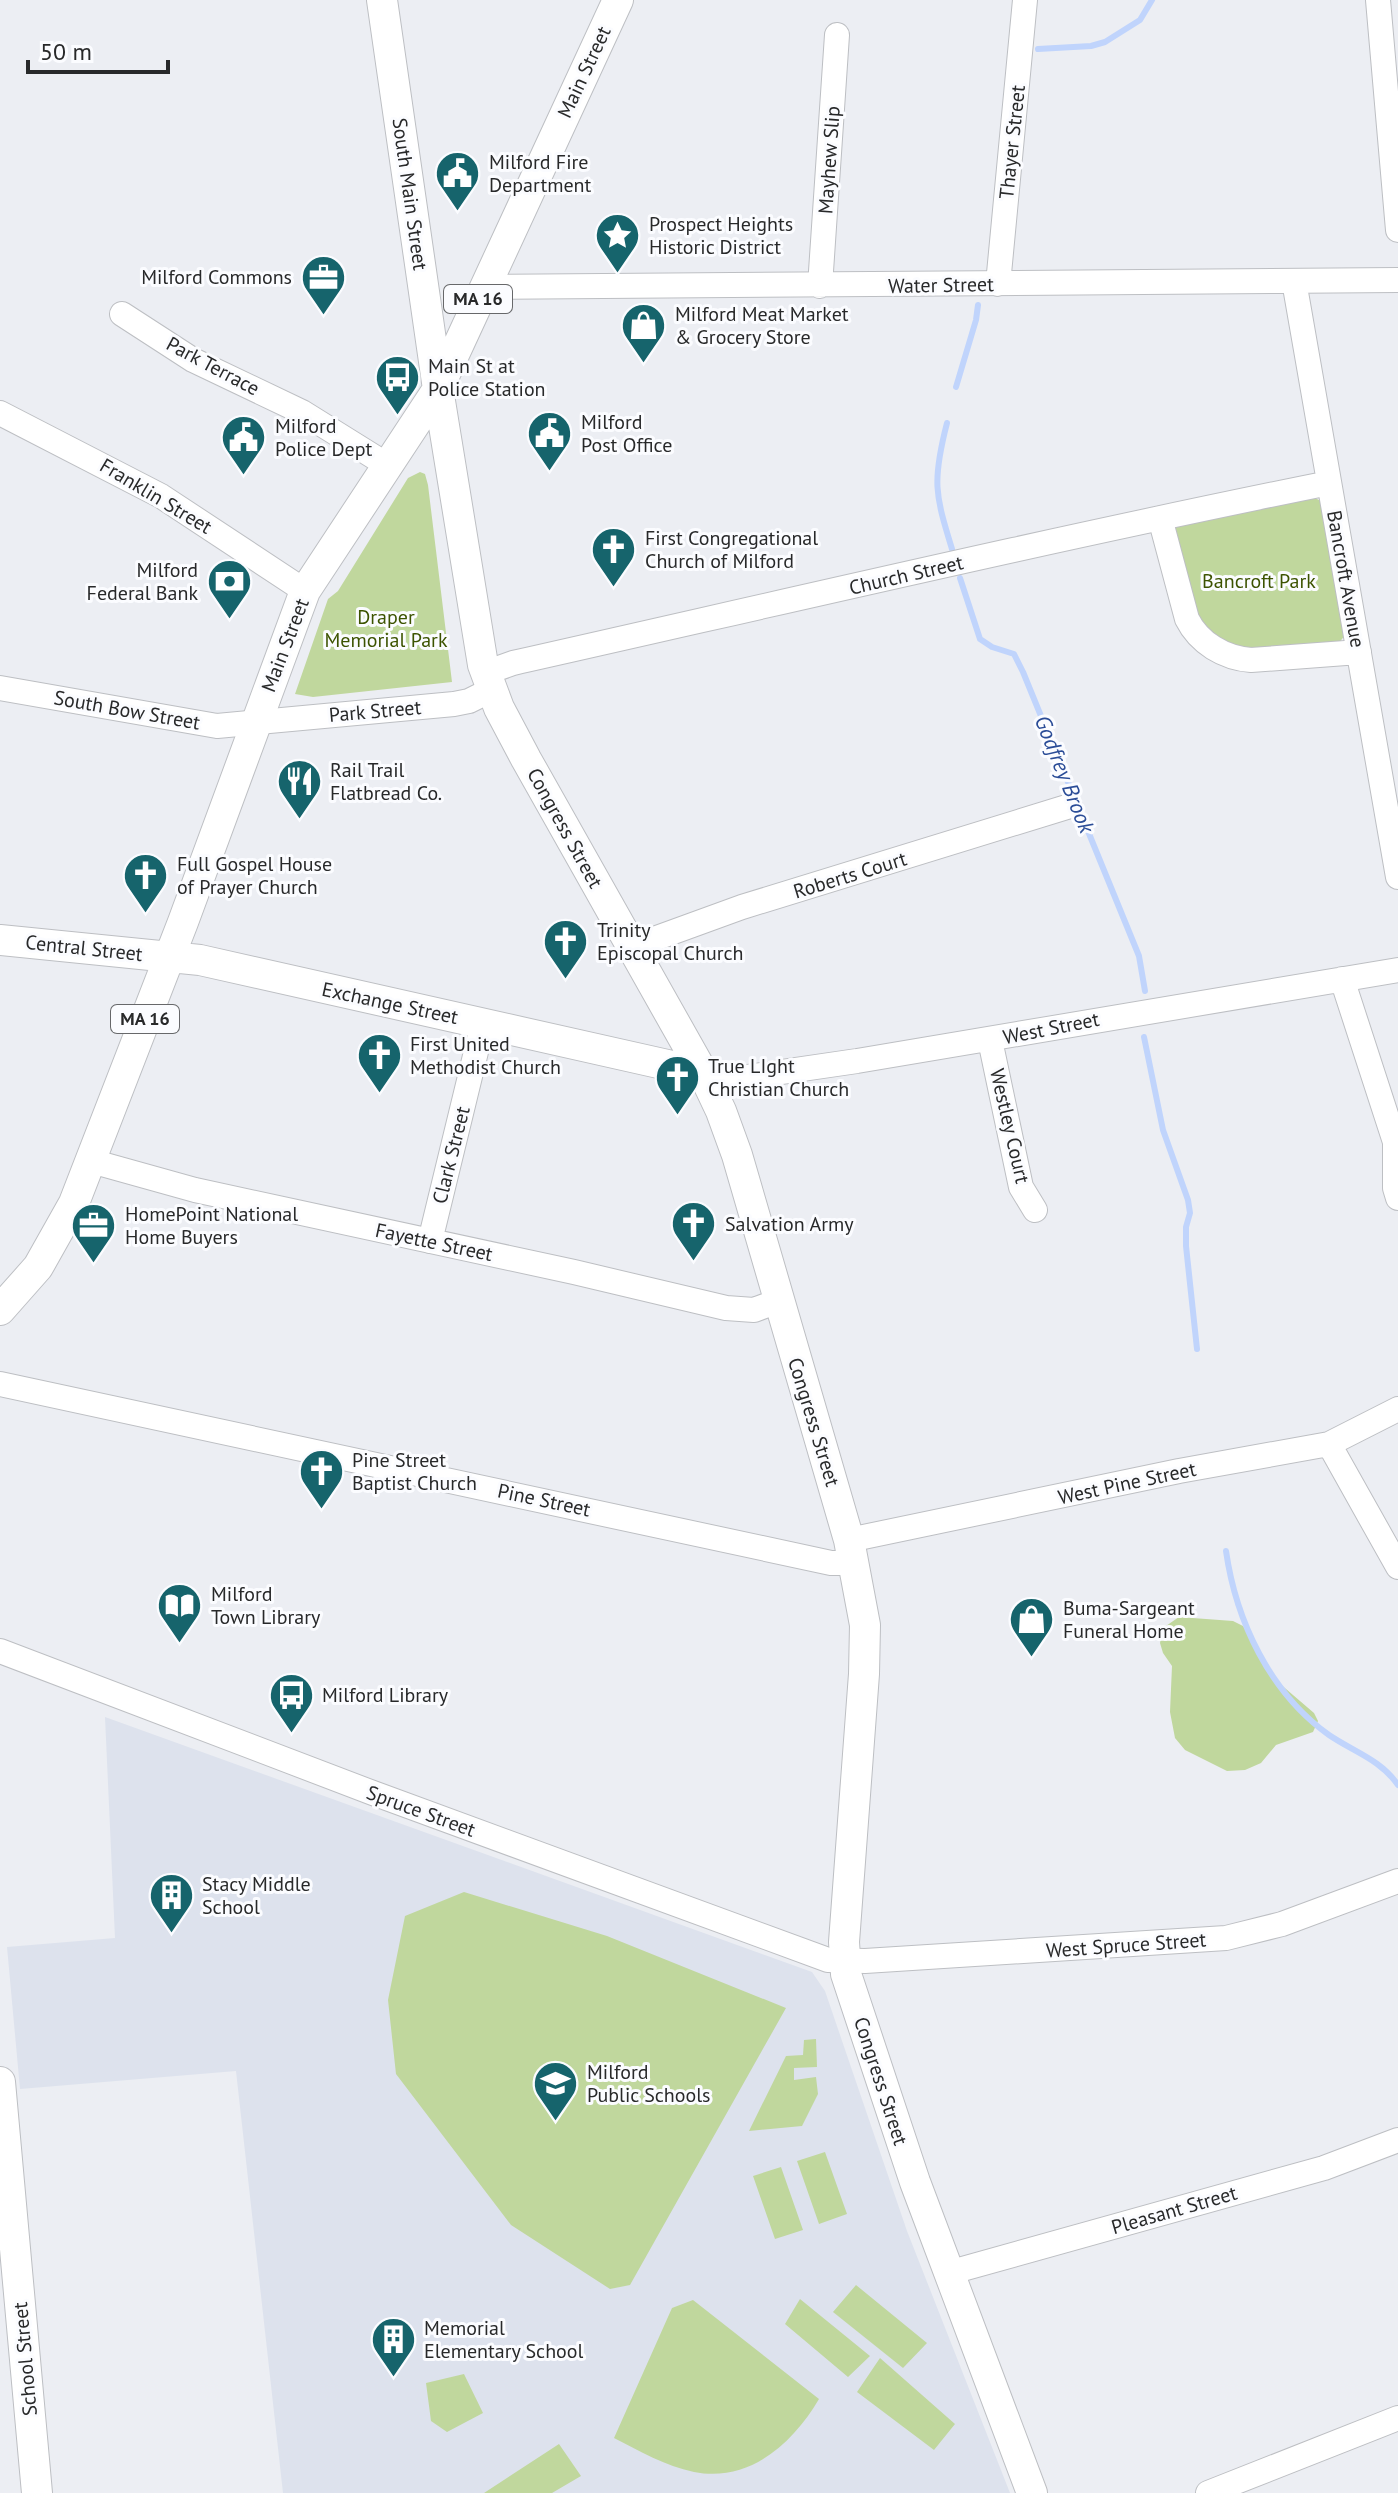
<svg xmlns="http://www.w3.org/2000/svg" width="1398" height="2493" font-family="'PT Sans',sans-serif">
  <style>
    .built { fill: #dde2ed }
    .green { fill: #c0d79d }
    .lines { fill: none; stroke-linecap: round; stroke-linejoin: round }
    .stream { stroke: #c0d4fc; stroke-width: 6 }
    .minor-casing { stroke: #bdbfc3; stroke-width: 26 }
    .major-casing { stroke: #bdbfc3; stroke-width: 32 }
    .minor { stroke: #fff; stroke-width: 24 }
    .major { stroke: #fff; stroke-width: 30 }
    .labels { text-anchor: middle; stroke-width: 6; stroke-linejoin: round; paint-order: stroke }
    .shield { fill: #fbfcff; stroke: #67686a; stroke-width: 2 }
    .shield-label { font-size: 18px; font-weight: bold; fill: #28292a }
    .street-label { font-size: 20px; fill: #28292a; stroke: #fbfcff }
    .poi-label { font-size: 20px; fill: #28292a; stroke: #fbfcff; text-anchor: start }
    .park-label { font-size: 20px; fill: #3c5300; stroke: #fbfcff }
    .water-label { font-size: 22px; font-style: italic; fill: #2a4c97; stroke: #fbfcff }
  </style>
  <rect width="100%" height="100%" fill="#eceef3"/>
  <path class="built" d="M105,1717L812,1972L825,1991L907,2231L1010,2493H283L236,2071L20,2089L7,1947L115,1938Z"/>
  <path class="green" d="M420,472L425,474L428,485L452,682L313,697L295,694L328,599L338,591L408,478Z
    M1315,498L1321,501L1345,635L1339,643L1242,649L1210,633L1197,615L1175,526Z
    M1179,1617L1233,1621L1243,1626L1279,1683L1314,1713L1318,1721L1313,1732L1276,1745L1261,1763L1245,1770L1227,1771L1185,1750L1175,1738L1170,1712L1172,1666L1163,1653L1160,1643L1163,1628Z
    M464,1892L607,1936L786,2008L630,2285L610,2289L511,2225L396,2074L388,2000L405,1916Z
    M816,2039L817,2067L794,2068V2080L816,2077L818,2094L802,2126L749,2131L786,2056L803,2055L804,2040Z
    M825,2152L847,2214L819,2224L797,2161Z
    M781,2167L803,2230L775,2239L753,2176Z
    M856,2285L927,2343L903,2368L833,2312Z
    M800,2299L870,2356L848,2377L785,2324Z
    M693,2300L819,2399C793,2443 750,2483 694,2472C665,2466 640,2451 614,2438L672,2308Z
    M880,2358L955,2424L934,2450L857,2392Z
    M464,2374L483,2413L447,2432L431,2421L426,2383Z
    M559,2444L581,2476L552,2493H484Z"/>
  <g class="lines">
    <path class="stream" d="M1038,49L1091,46L1105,42L1140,20L1152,0
      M956,387L976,320L978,305
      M947,423C932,481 935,494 952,549
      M960,578L980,639L992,647L1014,654L1023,672L1139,956L1145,991
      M1144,1037L1163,1130L1188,1200L1190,1213L1186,1227V1246L1197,1349
      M1226,1551C1236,1621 1270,1693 1329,1735C1354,1752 1380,1759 1398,1785"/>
    <defs>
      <path id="minor" d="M1378,0L1398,230
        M1294,281L1398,877
        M998,284L1025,0
        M820,286L837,35
        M484,287L1398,280
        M122,314L193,360L302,412L387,465
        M0,413L161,496L305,591
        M1160,518L1187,619C1199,643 1224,658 1251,660L1359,652
        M485,673L513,663C784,602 1056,538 1329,483
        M0,688L217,726L454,704L469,701L491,690
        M632,947L742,907L1070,806
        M1342,979L1395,1142V1188L1398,1198
        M990,1040L1021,1187L1035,1210
        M703,1073L740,1078L857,1061L1398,970
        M91,1161L195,1190L574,1272L726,1308L754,1310L778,1301
        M430,1241L483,1023
        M0,1384L831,1563H854
        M1329,1444L1398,1567
        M849,1540L1179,1471L1329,1444L1398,1409
        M0,1651L373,1793L828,1960L865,1961L1226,1938L1282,1924L1398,1881
        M948,2273L1324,2168L1398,2140
        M1208,2493L1398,2418"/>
      <path id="major" d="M382,0L438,389L483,665L499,708L526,759L703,1073L721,1111L737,1155L849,1540L865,1625L864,1674L844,1942L846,1974L915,2182L1032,2493
        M0,940L200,960L703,1073
        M0,1310L38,1267L74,1203L183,922L305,591L438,389L618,0
        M0,2082L37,2493"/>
    </defs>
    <use href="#minor" class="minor-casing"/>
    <use href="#major" class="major-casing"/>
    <use href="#minor" class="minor"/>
    <use href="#major" class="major"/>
  </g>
  <defs>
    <symbol id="civic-pin" viewBox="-11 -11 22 30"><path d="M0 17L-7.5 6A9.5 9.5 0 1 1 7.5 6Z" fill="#16646c" stroke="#fbfcff"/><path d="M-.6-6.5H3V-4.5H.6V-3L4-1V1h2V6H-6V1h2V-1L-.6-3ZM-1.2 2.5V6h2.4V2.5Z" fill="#fff"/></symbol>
    <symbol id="sight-pin" viewBox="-11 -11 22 30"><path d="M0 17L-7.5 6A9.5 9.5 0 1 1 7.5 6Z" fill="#16646c" stroke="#fbfcff"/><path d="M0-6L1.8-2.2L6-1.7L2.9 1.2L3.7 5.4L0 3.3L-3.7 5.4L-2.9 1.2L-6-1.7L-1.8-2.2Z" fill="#fff"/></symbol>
    <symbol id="office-pin" viewBox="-11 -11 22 30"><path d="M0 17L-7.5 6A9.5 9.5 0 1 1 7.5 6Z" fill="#16646c" stroke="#fbfcff"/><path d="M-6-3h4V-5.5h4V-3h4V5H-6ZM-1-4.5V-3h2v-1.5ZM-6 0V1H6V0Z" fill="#fff"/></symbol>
    <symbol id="shop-pin" viewBox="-11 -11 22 30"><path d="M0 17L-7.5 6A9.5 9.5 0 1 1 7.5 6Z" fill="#16646c" stroke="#fbfcff"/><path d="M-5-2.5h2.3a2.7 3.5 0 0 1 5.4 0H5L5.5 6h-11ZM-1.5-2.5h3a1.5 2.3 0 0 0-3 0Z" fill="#fff"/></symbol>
    <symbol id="bus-pin" viewBox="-11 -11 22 30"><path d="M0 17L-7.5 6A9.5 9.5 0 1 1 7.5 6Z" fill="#16646c" stroke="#fbfcff"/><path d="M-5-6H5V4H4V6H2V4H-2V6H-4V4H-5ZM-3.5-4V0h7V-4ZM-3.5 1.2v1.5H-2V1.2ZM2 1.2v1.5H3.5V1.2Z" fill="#fff"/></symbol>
    <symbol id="church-pin" viewBox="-11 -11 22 30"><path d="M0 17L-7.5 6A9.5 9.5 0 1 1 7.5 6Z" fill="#16646c" stroke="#fbfcff"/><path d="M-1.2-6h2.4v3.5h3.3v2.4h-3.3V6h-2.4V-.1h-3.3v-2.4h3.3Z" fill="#fff"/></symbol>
    <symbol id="bank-pin" viewBox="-11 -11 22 30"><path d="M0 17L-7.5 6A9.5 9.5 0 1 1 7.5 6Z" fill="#16646c" stroke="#fbfcff"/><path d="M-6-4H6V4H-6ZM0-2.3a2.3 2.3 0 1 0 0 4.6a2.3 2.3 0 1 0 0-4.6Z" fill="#fff"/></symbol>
    <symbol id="restaurant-pin" viewBox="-11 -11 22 30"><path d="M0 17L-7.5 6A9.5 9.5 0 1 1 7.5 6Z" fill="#16646c" stroke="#fbfcff"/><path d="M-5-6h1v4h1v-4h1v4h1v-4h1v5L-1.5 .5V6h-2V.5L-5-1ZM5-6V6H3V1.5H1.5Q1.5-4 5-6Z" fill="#fff"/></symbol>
    <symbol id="library-pin" viewBox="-11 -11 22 30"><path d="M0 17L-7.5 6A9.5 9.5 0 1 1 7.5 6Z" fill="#16646c" stroke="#fbfcff"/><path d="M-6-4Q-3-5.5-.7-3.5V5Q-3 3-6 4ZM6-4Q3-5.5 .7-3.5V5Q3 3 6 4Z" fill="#fff"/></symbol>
    <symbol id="building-pin" viewBox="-11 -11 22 30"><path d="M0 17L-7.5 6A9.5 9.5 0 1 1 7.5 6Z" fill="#16646c" stroke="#fbfcff"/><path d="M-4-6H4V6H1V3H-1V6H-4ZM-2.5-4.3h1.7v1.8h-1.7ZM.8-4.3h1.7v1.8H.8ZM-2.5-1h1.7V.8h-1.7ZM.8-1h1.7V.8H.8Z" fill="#fff"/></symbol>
    <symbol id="school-pin" viewBox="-11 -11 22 30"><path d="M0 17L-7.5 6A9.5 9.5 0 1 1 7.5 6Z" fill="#16646c" stroke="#fbfcff"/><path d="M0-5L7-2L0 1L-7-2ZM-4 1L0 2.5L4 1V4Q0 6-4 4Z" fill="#fff"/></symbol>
  </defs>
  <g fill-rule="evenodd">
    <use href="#civic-pin" x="432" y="148" width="51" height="69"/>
    <use href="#sight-pin" x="592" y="210" width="51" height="69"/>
    <use href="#office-pin" x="298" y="252" width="51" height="69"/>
    <use href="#shop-pin" x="618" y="300" width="51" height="69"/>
    <use href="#bus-pin" x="372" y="352" width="51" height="69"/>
    <use href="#civic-pin" x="524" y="408" width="51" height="69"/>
    <use href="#civic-pin" x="218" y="412" width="51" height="69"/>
    <use href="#church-pin" x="588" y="524" width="51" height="69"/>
    <use href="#bank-pin" x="204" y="556" width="51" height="69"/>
    <use href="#restaurant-pin" x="274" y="756" width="51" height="69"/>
    <use href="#church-pin" x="120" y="850" width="51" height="69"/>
    <use href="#church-pin" x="540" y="916" width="51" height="69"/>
    <use href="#church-pin" x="354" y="1030" width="51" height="69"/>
    <use href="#church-pin" x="652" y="1052" width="51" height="69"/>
    <use href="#church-pin" x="668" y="1198" width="51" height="69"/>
    <use href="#office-pin" x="68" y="1200" width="51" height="69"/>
    <use href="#church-pin" x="296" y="1446" width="51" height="69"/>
    <use href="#library-pin" x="154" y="1580" width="51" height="69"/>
    <use href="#shop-pin" x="1006" y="1594" width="51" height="69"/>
    <use href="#bus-pin" x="266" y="1670" width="51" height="69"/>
    <use href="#building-pin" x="146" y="1870" width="51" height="69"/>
    <use href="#school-pin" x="530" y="2058" width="51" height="69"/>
    <use href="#building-pin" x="368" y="2314" width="51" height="69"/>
  </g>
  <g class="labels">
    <g class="shield">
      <rect x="444" y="285" width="68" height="28" rx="6"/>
      <rect x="111" y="1005" width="68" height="28" rx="6"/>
    </g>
    <g class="shield-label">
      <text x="478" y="305">MA 16</text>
      <text x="145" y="1025">MA 16</text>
    </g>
    <g class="street-label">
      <text transform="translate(584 72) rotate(-65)" y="7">Main Street</text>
      <text transform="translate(1012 142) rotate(-84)" y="7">Thayer Street</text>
      <text transform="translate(829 160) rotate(-86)" y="7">Mayhew Slip</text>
      <text transform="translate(410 194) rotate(82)" y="7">South Main Street</text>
      <text transform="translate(941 285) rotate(-1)" y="7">Water Street</text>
      <text transform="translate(213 366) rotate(28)" y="7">Park Terrace</text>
      <text transform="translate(156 496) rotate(31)" y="7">Franklin Street</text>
      <text transform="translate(906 575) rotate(-13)" y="7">Church Street</text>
      <text transform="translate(1346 579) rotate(80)" y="7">Bancroft Avenue</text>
      <text transform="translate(285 645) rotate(-69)" y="7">Main Street</text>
      <text transform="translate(127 710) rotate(10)" y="7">South Bow Street</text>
      <text transform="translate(375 711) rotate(-5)" y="7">Park Street</text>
      <text transform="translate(565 828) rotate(61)" y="7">Congress Street</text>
      <text transform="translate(850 875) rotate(-17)" y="7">Roberts Court</text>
      <text transform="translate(84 948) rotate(6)" y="7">Central Street</text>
      <text transform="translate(390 1003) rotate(12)" y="7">Exchange Street</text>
      <text transform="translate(1051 1028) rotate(-11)" y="7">West Street</text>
      <text transform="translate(1010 1126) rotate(77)" y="7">Westley Court</text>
      <text transform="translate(451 1155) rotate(-76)" y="7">Clark Street</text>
      <text transform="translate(434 1242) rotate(12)" y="7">Fayette Street</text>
      <text transform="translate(814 1422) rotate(73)" y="7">Congress Street</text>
      <text transform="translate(1127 1483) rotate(-12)" y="7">West Pine Street</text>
      <text transform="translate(544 1500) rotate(12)" y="7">Pine Street</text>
      <text transform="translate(421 1811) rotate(20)" y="7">Spruce Street</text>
      <text transform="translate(1126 1945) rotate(-4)" y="7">West Spruce Street</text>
      <text transform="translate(881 2081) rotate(72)" y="7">Congress Street</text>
      <text transform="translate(1174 2210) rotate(-16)" y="7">Pleasant Street</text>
      <text transform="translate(25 2359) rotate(-95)" y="7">School Street</text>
    </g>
    <g class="poi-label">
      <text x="489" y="169">Milford Fire<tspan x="489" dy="23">Department</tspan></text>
      <text x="649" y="231">Prospect Heights<tspan x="649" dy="23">Historic District</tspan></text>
      <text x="292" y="284" text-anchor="end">Milford Commons</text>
      <text x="675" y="321">Milford Meat Market<tspan x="675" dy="23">&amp; Grocery Store</tspan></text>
      <text x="428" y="373">Main St at<tspan x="428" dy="23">Police Station</tspan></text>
      <text x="581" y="429">Milford<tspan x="581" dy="23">Post Office</tspan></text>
      <text x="275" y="433">Milford<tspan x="275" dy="23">Police Dept</tspan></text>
      <text x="645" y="545">First Congregational<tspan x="645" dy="23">Church of Milford</tspan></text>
      <text x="198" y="577" text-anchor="end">Milford<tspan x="198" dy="23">Federal Bank</tspan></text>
      <text x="330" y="777">Rail Trail<tspan x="330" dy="23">Flatbread Co.</tspan></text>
      <text x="177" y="871">Full Gospel House<tspan x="177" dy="23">of Prayer Church</tspan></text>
      <text x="597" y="937">Trinity<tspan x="597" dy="23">Episcopal Church</tspan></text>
      <text x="410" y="1051">First United<tspan x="410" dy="23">Methodist Church</tspan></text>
      <text x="708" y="1073">True LIght<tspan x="708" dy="23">Christian Church</tspan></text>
      <text x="125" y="1221">HomePoint National<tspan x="125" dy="23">Home Buyers</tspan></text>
      <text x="725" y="1231">Salvation Army</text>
      <text x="352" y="1467">Pine Street<tspan x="352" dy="23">Baptist Church</tspan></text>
      <text x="211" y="1601">Milford<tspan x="211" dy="23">Town Library</tspan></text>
      <text x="1063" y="1615">Buma-Sargeant<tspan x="1063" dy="23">Funeral Home</tspan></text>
      <text x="322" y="1702">Milford Library</text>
      <text x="202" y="1891">Stacy Middle<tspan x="202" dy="23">School</tspan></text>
      <text x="587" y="2079">Milford<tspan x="587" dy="23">Public Schools</tspan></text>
      <text x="424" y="2335">Memorial<tspan x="424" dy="23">Elementary School</tspan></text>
    </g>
    <g class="park-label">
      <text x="1259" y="588">Bancroft Park</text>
      <text x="386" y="624">Draper<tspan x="386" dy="23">Memorial Park</tspan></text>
    </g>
    <g class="water-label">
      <text transform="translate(1065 774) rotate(68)" y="8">Godfrey Brook</text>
    </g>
  </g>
  <path d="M28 60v12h140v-12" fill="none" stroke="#28292a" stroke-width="4"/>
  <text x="40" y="60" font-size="24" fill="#28292a" stroke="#fbfcff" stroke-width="6" paint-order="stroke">50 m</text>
</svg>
